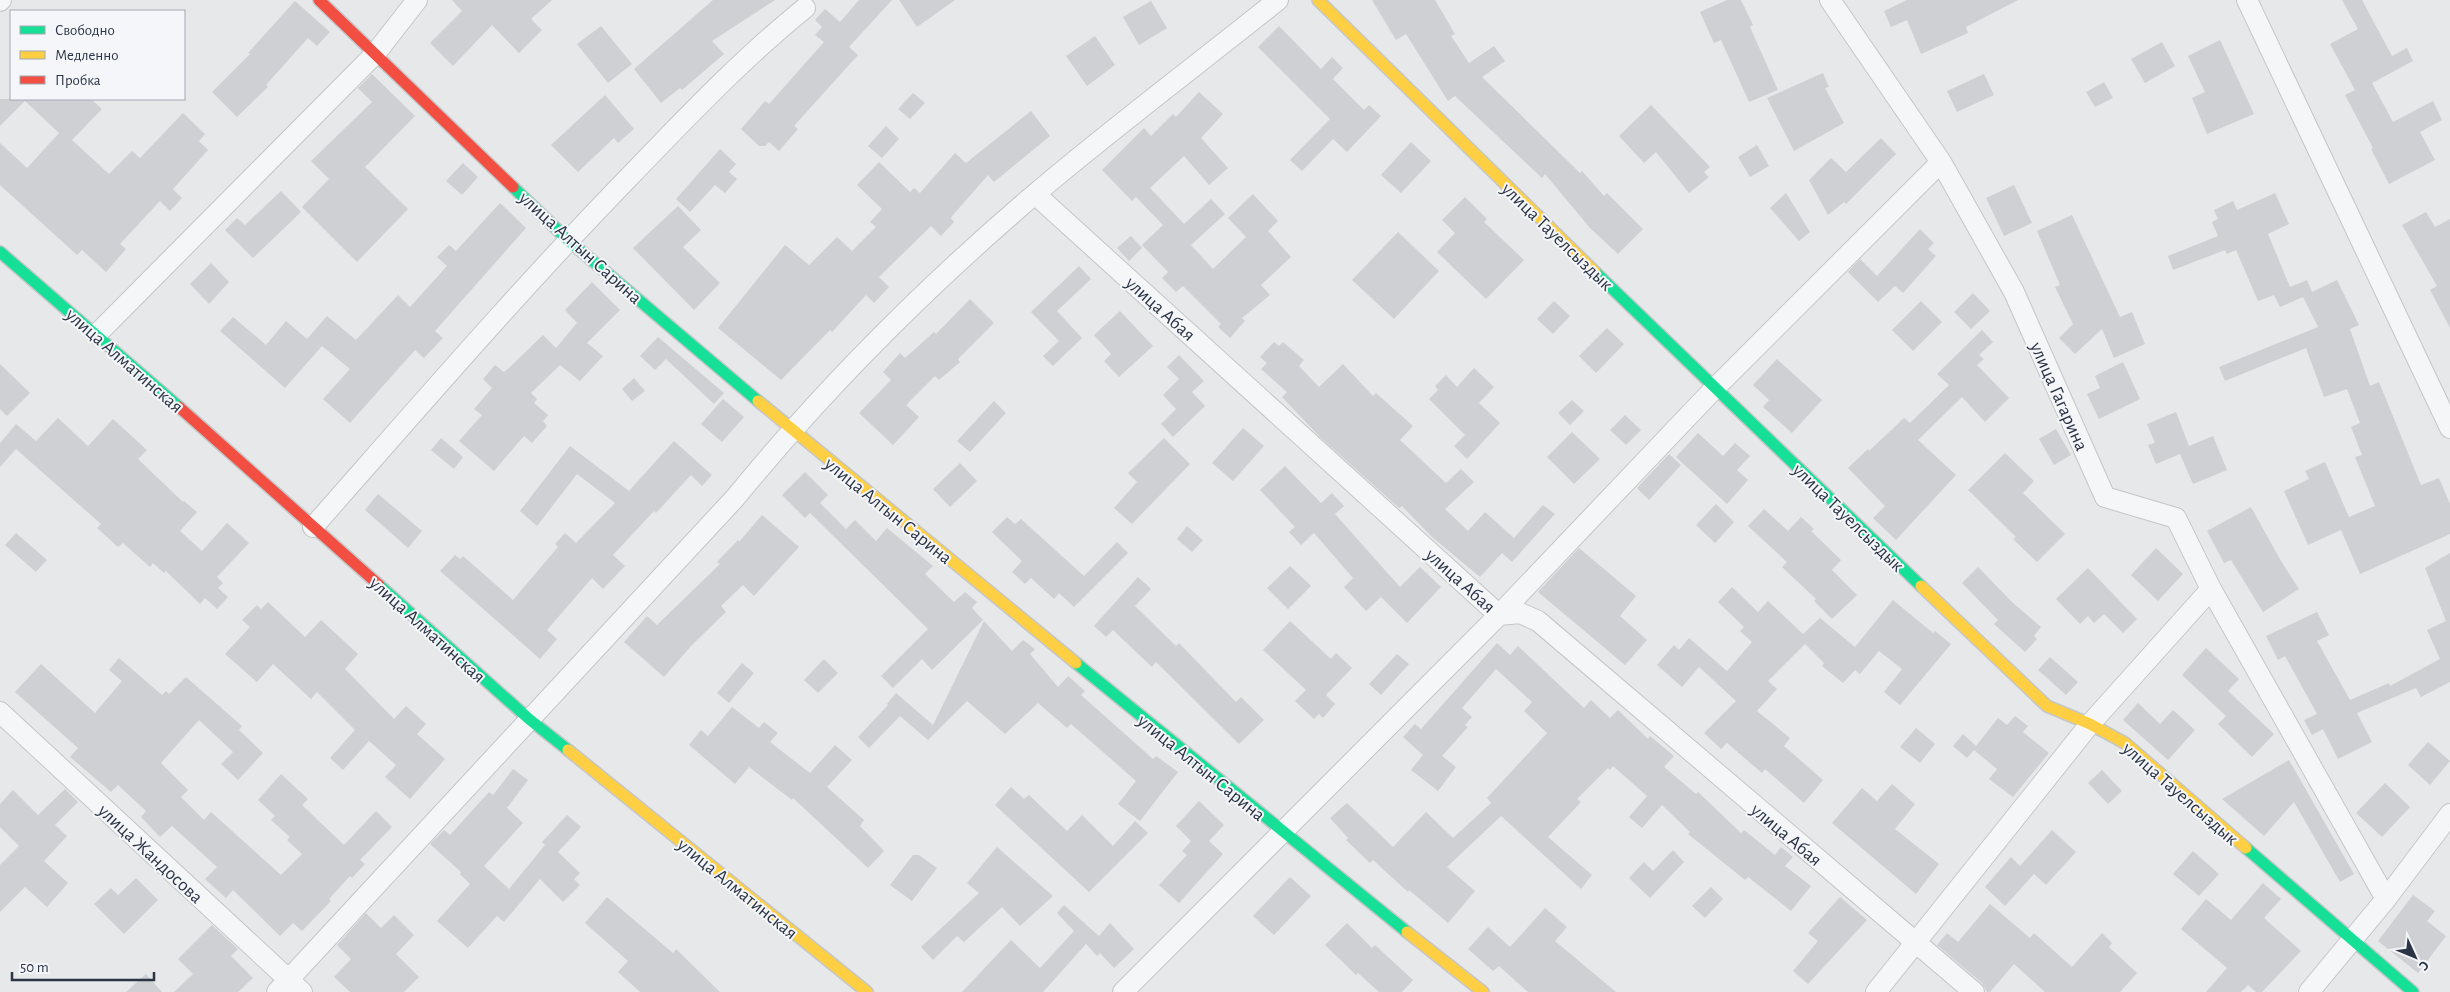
<svg xmlns="http://www.w3.org/2000/svg" width="2450" height="992" font-family="'Alegreya Sans',sans-serif">
  <style>
    .building { fill: #ced0d3 }
    .lines { fill: none; stroke-linecap: round; stroke-linejoin: round }
    .street-casing { stroke: #c4c6c8; stroke-width: 22 }
    .fast-casing { stroke: #c4c6c8; stroke-width: 14 }
    .slow-casing { stroke: #c4c6c8; stroke-width: 14 }
    .jam-casing { stroke: #c4c6c8; stroke-width: 14 }
    .street { stroke: #f5f6f7; stroke-width: 20 }
    .fast { stroke: #16e098; stroke-width: 11 }
    .slow { stroke: #ffcf43; stroke-width: 11 }
    .jam { stroke: #f24e42; stroke-width: 11 }
    .labels { text-anchor: middle; stroke-width: 4; stroke-linejoin: round; paint-order: stroke }
    .street-label { font-size: 19px; fill: #2b3445; stroke: #f4f6f9 }
  </style>
  <rect width="100%" height="100%" fill="#e6e8ea"/>
  <path class="building" d="M452,0H552L531,19L542,30L519,53L492,25L453,66L430,43L462,11Z
    M713,0H775L712,41L724,54L682,90L680,88L661,103L634,69Z
    M859,0H892L849,47L858,55L794,126L798,129L779,151L769,142L765,146H759L741,129L765,101L769,104L824,42L815,35L822,27L815,20L825,9L840,22Z
    M899,0H955L917,27Z
    M1372,0H1435L1455,34L1451,36L1469,63L1494,46L1505,61L1482,77L1580,173L1582,171L1604,196L1607,193L1643,229L1618,254L1590,228L1545,174L1542,178L1455,96L1448,101L1406,34L1396,40Z
    M1727,0H1741L1753,25L1750,27L1778,90L1749,102L1721,40L1714,43L1700,12Z
    M1907,0H2018L1966,27L1968,33L1921,54L1907,20L1891,27L1884,11Z
    M2342,0H2362L2392,56L2407,48L2413,61L2372,83L2393,122L2433,101L2442,120L2420,132L2435,160L2389,184L2371,149L2373,148L2345,95L2355,90L2330,44L2358,29Z
    M295,1L330,32L317,46L308,38L266,85L268,87L237,117L212,92L250,54L248,53Z
    M1151,1L1167,28L1139,45L1123,17Z
    M601,26L632,64L608,83L577,44Z
    M1279,26L1321,69L1332,57L1343,68L1333,79L1364,110L1369,105L1381,116L1347,152L1333,139L1302,171L1290,160L1330,119L1258,47Z
    M1095,36L1115,65L1087,86L1066,56Z
    M2220,40L2254,114L2207,134L2192,98L2205,92L2188,56Z
    M2162,42L2175,66L2145,83L2131,59Z
    M1823,73L1829,87L1825,88L1844,123L1794,151L1767,98Z
    M372,74L415,116L365,167L408,209L357,262L302,207L329,179L311,161L372,102L358,88Z
    M1984,74L1994,95L1957,112L1947,91Z
    M2104,82L2113,98L2095,107L2086,92Z
    M1199,92L1223,114L1201,138L1228,168L1209,185L1184,156L1150,188L1184,224L1211,199L1225,214L1191,245L1213,269L1246,237L1228,218L1253,194L1278,221L1268,231L1291,257L1261,285L1270,295L1242,318L1245,321L1230,338L1218,327L1221,324L1183,286L1176,292L1162,278L1168,272L1142,245L1163,225L1136,197L1132,201L1102,170L1144,128L1151,136L1173,114L1176,117Z
    M913,93L925,103L910,119L898,109Z
    M605,95L634,129L618,143L614,138L578,172L551,145Z
    M0,99H91L102,109L72,140L109,174L132,151L140,158L183,113L205,134L199,141L208,150L173,189L182,198L170,211L160,201L120,244L126,249L106,272L82,250L77,255L0,185V143L27,168L59,133L25,101L0,126Z
    M1651,105L1710,167L1704,172L1709,177L1689,193L1656,152L1644,163L1619,136Z
    M1031,111L1050,136L994,182L988,175L953,215L951,218L954,222L941,236L931,226L879,277L889,287L874,303L866,295L832,332L830,330L781,380L718,328L785,245L809,265L837,237L852,251L876,227L870,222L882,209L857,185L879,162L910,192L914,188L920,193L955,153L966,163Z
    M886,126L899,139L882,158L868,146Z
    M1881,138L1896,154L1846,204L1844,202L1828,215L1809,180L1831,158L1846,172Z
    M1411,142L1431,161L1401,193L1381,175Z
    M1757,145L1769,166L1750,177L1738,157Z
    M720,149L736,164L729,172L737,179L725,193L715,185L690,212L676,199Z
    M463,163L478,177L462,195L446,181Z
    M2014,185L2032,223L2004,236L1986,198Z
    M281,191L301,212L253,258L225,230L237,218L245,225Z
    M1786,193L1810,232L1799,241L1770,208Z
    M2275,193L2289,224L2268,234L2290,287L2307,280L2312,292L2337,280L2359,325L2350,329L2370,386L2379,382L2421,485L2439,478L2450,504V534L2360,574L2341,530L2308,545L2284,491L2309,479L2305,471L2325,462L2349,517L2375,506L2355,457L2362,455L2351,427L2360,423L2347,389L2324,397L2306,348L2225,381L2219,367L2318,327L2303,297L2280,307L2274,295L2258,301L2236,250L2227,254L2225,250L2173,270L2168,256L2218,236L2212,222L2218,219L2214,210L2233,201L2237,210Z
    M1465,197L1487,219L1484,222L1524,260L1486,299L1437,252L1455,233L1442,220Z
    M500,203L526,228L435,331L443,338L424,358L415,350L350,423L323,399L350,369L322,346L285,388L220,331L233,317L266,345L286,321L307,339L327,316L356,340L398,295L410,307L447,266L437,257L449,245L456,251Z
    M678,206L701,230L683,247L720,283L694,310L633,248Z
    M2426,212L2435,227L2450,219V328L2430,290L2437,286L2402,225Z
    M2072,215L2120,317L2132,312L2145,344L2114,358L2102,329L2075,354L2059,338L2073,324L2055,287L2060,285L2037,231Z
    M1920,229L1934,243L1928,249L1936,256L1903,293L1895,286L1878,302L1848,272L1860,259L1877,276Z
    M1398,232L1439,271L1394,319L1352,280Z
    M1131,236L1142,248L1129,261L1117,248Z
    M211,263L229,282L209,304L190,284Z
    M1079,266L1091,279L1057,311L1082,338L1053,366L1043,356L1059,341L1031,312Z
    M592,282L620,310L587,343L603,356L580,381L560,365L531,393L537,399L534,403L548,415L543,421L547,426L532,443L524,436L494,471L459,441L482,415L474,409L492,388L483,379L495,365L504,372L510,367L543,335L556,348L577,323L565,310Z
    M1973,293L1990,311L1971,329L1954,312Z
    M970,299L994,323L958,359L960,362L939,380L935,376L906,405L919,417L893,445L859,413L891,380L883,372L900,353L905,358L934,332L936,334Z
    M1554,301L1570,316L1553,334L1537,319Z
    M1921,301L1942,322L1913,351L1892,330Z
    M1120,311L1153,346L1119,377L1104,361L1111,354L1094,335Z
    M1607,328L1624,344L1596,373L1579,356Z
    M1982,330L1993,342L1979,355L1984,359L1977,365L2009,398L1985,422L1962,397L1918,440L1956,475L1896,540L1873,518L1885,506L1848,468L1868,449L1869,451L1904,418L1910,423L1949,385L1937,374Z
    M658,337L724,393L714,404L666,359L655,370L640,356Z
    M1274,342L1279,346L1283,342L1304,360L1299,366L1319,387L1343,364L1373,396L1376,393L1413,426L1400,440L1446,483L1461,469L1474,482L1445,509L1468,531L1485,512L1514,538L1543,505L1555,514L1512,562L1502,553L1480,577L1432,537L1402,506L1399,508L1320,437L1282,397L1287,392L1261,369L1267,363L1260,357Z
    M1179,355L1204,381L1192,392L1205,406L1173,437L1161,424L1176,409L1163,395L1179,379L1167,367Z
    M1777,359L1822,400L1792,433L1763,407L1769,400L1753,385Z
    M2123,362L2140,399L2099,419L2087,394L2100,388L2095,376Z
    M0,364L30,393L7,416L0,409Z
    M1474,368L1494,387L1479,403L1500,423L1467,459L1454,446L1465,435L1429,399L1438,390L1435,386L1446,375L1457,387Z
    M634,378L645,391L632,401L622,389Z
    M723,399L744,417L722,442L701,424Z
    M1572,400L1584,411L1570,425L1558,413Z
    M994,401L1006,413L970,452L957,441Z
    M2176,412L2189,446L2213,436L2227,470L2193,484L2180,454L2156,464L2148,445L2155,443L2147,424Z
    M1625,415L1641,430L1626,445L1610,430Z
    M58,418L88,446L113,419L147,450L138,459L183,502L184,501L197,512L180,531L202,551L227,523L249,543L217,577L223,583L218,588L228,597L217,609L205,598L200,604L166,571L164,573L153,563L150,567L123,543L118,547L97,528L101,524L16,449L0,467V443L16,424L36,441Z
    M1243,428L1264,446L1233,481L1212,463Z
    M2056,429L2071,455L2054,465L2039,439Z
    M1572,432L1600,459L1574,484L1547,457Z
    M1698,433L1723,456L1735,443L1750,456L1737,470L1748,480L1727,504L1676,457Z
    M441,438L463,457L454,469L431,450Z
    M1164,438L1190,464L1132,524L1114,508L1137,482L1128,473Z
    M674,441L712,475L702,486L691,475L656,513L654,511L613,555L625,566L603,589L592,578L547,630L557,639L540,659L440,571L455,555L460,559L463,556L513,600L558,547L555,544L565,533L576,543L615,503L577,474L537,526L520,511L570,446L629,491Z
    M2005,453L2034,481L2023,493L2065,534L2037,562L2013,539L2016,537L1968,490Z
    M1669,454L1681,465L1649,500L1637,488Z
    M960,463L977,481L950,507L933,489Z
    M1285,466L1321,503L1332,493L1344,506L1335,514L1400,587L1420,567L1441,587L1407,623L1381,597L1366,611L1344,587L1353,578L1314,533L1301,545L1289,532L1295,527L1260,490Z
    M805,472L828,495L820,503L846,529L855,520L876,541L887,528L933,566L925,574L954,602L965,592L977,602L972,608L983,620L932,670L922,659L893,688L881,676L928,629L810,513L805,518L782,495Z
    M378,494L422,531L408,548L365,510Z
    M1716,504L1734,522L1715,543L1696,525Z
    M2251,507L2281,561L2299,589L2263,612L2231,560L2224,563L2207,531Z
    M1764,509L1788,531L1801,517L1814,529L1811,531L1841,560L1832,570L1857,595L1832,619L1814,601L1816,599L1782,567L1787,562L1748,526Z
    M762,515L799,547L754,596L743,585L721,606L726,612L691,646L664,677L624,642L647,616L657,625L720,564L717,562L738,540L739,542Z
    M1007,517L1015,524L1021,519L1084,576L1117,542L1128,553L1074,607L1059,593L1054,599L1031,578L1025,584L1012,572L1022,561L992,532Z
    M1187,526L1203,540L1192,552L1177,539Z
    M16,533L47,560L36,572L5,545Z
    M1579,548L1636,596L1620,616L1647,640L1625,665L1538,592Z
    M2156,548L2183,574L2158,601L2131,575Z
    M2450,553V682L2421,697L2416,688L2357,713L2372,742L2338,759L2323,729L2312,735L2304,720L2317,714L2285,656L2278,660L2266,636L2317,612L2329,635L2317,641L2350,700L2389,683L2390,686L2440,659L2427,630L2446,621L2425,568Z
    M1290,566L1311,586L1288,609L1267,588Z
    M1978,567L2013,603L2041,627L2034,636L2037,639L2025,652L1994,624L1998,620L1962,583Z
    M2088,568L2137,619L2123,633L2104,614L2094,623L2088,616L2080,624L2056,599Z
    M1138,577L1151,589L1135,606L1176,646L1179,643L1236,702L1241,697L1264,720L1239,744L1156,662L1152,667L1113,630L1106,637L1094,626Z
    M1732,587L1758,612L1768,601L1803,634L1820,618L1855,647L1893,600L1933,633L1935,631L1951,644L1900,705L1884,692L1902,669L1879,651L1860,674L1855,670L1843,683L1822,666L1824,663L1805,644L1768,681L1777,689L1757,711L1790,738L1784,746L1823,780L1804,803L1765,769L1762,773L1727,743L1721,749L1704,733L1736,701L1699,667L1682,687L1657,665L1674,645L1679,650L1689,638L1727,671L1752,642L1740,631L1744,627L1718,602Z
    M268,602L305,637L321,620L358,654L345,669L394,719L406,706L426,724L417,734L445,759L410,799L385,777L396,765L369,741L343,770L330,758L355,730L317,692L311,699L273,664L257,682L225,654L250,627L242,620L257,605L261,609Z
    M984,621L1012,651L1023,640L1035,649L1030,654L1058,687L1068,676L1085,691L1081,695L1153,759L1156,756L1178,772L1140,821L1118,804L1136,781L1071,724L1067,728L1038,703L1005,734L967,701L928,740L900,716L869,748L858,737L888,705L887,704L896,693L933,725Z
    M1290,621L1331,659L1336,653L1352,668L1326,695L1335,704L1323,718L1319,714L1314,719L1295,701L1306,690L1263,650Z
    M1497,643L1510,655L1518,646L1584,708L1591,700L1610,718L1618,710L1648,739L1650,736L1674,756L1664,767L1696,794L1698,792L1741,833L1744,830L1775,855L1781,847L1793,857L1785,866L1811,886L1791,911L1748,877L1745,880L1688,834L1690,832L1662,805L1642,828L1629,817L1647,796L1613,766L1610,770L1608,768L1577,799L1581,802L1548,837L1592,875L1581,889L1501,816L1447,867L1475,891L1448,923L1409,890L1408,892L1373,860L1370,863L1346,840L1348,838L1330,818L1347,803L1393,847L1426,812L1453,838L1491,803L1487,798L1547,733L1524,711L1532,702L1496,669L1462,708L1472,717L1465,725L1468,727L1442,756L1456,767L1438,791L1411,770L1423,755L1403,737L1415,724L1421,729Z
    M2206,648L2239,679L2228,691L2274,734L2252,757L2218,724L2226,716L2182,675Z
    M1397,654L1409,664L1381,695L1369,684Z
    M2050,657L2078,682L2066,695L2038,670Z
    M119,658L162,695L166,691L169,694L186,677L242,726L239,730L263,753L238,780L221,764L233,752L199,720L161,763L188,790L181,797L204,820L211,812L281,875L302,854L287,840L290,837L271,820L275,816L258,800L281,774L308,799L302,805L344,845L376,811L392,827L360,860L365,864L352,878L350,876L329,899L331,901L302,931L293,923L280,936L233,890L226,898L205,879L217,867L172,826L160,837L141,817L146,811L118,785L111,792L70,757L78,748L15,692L41,664L95,713L122,681L109,670Z
    M824,659L838,673L818,693L804,680Z
    M742,663L754,673L729,703L717,693Z
    M2138,703L2160,724L2173,710L2195,730L2168,760L2123,720Z
    M732,707L759,728L764,722L778,733L770,742L810,773L835,745L852,760L827,787L864,820L860,826L884,851L868,868L793,798L792,800L749,767L735,784L689,745L701,730L708,736Z
    M2015,716L2028,726L2023,732L2049,753L2013,797L1989,779L1997,769L1974,750L1967,758L1953,746L1963,734L1976,746L1998,718L2007,725Z
    M1916,728L1935,744L1920,763L1900,747Z
    M2428,742L2450,761L2430,785L2408,765Z
    M2289,760L2354,874L2340,882L2294,802L2264,836L2222,799Z
    M513,769L528,780L507,808L523,823L484,866L509,889L545,845L542,842L567,815L581,827L558,852L580,873L574,879L580,885L563,902L540,879L504,922L497,916L468,948L437,921L470,884L460,874L461,872L430,844L444,830L450,835L489,792L493,795Z
    M2102,770L2122,791L2108,804L2088,783Z
    M2385,783L2410,807L2382,837L2356,813Z
    M1892,784L1915,804L1895,829L1939,864L1916,894L1832,823L1862,788L1877,801Z
    M1011,787L1024,799L1029,795L1067,831L1082,815L1113,846L1135,821L1148,833L1089,892L995,805Z
    M65,789L78,802L55,825L67,836L44,861L68,883L47,907L25,887L0,912V865L19,846L0,827V804L13,790L38,815Z
    M1199,801L1224,825L1209,841L1223,854L1179,903L1159,885L1187,855L1182,851L1191,841L1176,826Z
    M2052,830L2076,852L2046,885L2034,874L2005,906L1985,887L2011,857L2020,866Z
    M997,847L1053,896L1020,926L1002,907L964,942L957,936L933,960L921,947L979,893L967,883Z
    M1673,850L1684,862L1650,898L1629,878L1644,862L1653,871Z
    M2193,851L2219,874L2199,896L2173,874Z
    M913,855H919L937,868L912,901L890,885Z
    M1290,877L1311,896L1274,935L1253,916Z
    M136,878L158,900L124,934L94,904L111,888L118,895Z
    M2263,883L2281,899L2264,918L2301,951L2262,992H2256L2248,985L2241,992H2206L2227,968L2181,929L2206,899L2231,920Z
    M1711,887L1723,899L1705,918L1692,906Z
    M2413,895L2435,911L2427,921L2446,936L2418,973L2378,941Z
    M607,897L673,953L676,949L720,992H640L618,972L628,961L585,923Z
    M1840,897L1867,920L1808,984L1793,971L1818,941L1808,933Z
    M1990,904L2030,938L2034,933L2072,967L2102,933L2112,943L2109,947L2137,973L2120,992H2045L2014,964L1990,992H1987L1982,983L1937,945L1947,933L1958,942Z
    M1064,905L1099,936L1110,923L1134,949L1114,968L1100,953L1097,956L1086,944L1043,992H962L1011,940L1040,968L1074,931L1057,913Z
    M1545,908L1567,927L1555,941L1616,992H1528L1499,966L1493,971L1468,949L1488,927L1510,947Z
    M366,913L381,928L394,915L414,935L396,954L419,977L404,992H350L334,977L351,959L337,945Z
    M1347,923L1372,948L1375,945L1413,980L1402,992H1379L1358,973L1356,975L1325,945Z
    M212,925L238,949L231,956L253,978L238,992H174L193,974L178,959Z
    M146,974L162,992H126Z"/>
  <g class="lines">
    <defs>
      <path id="street" d="M2247,0L2450,428
        M0,1L1,0
        M1941,162L2014,292L2105,497L2176,518L2211,589L2386,899
        M1035,194L1499,615L1520,613L1538,621L1974,992
        M97,334L375,54L417,0
        M313,527C418,408 522,287 633,173C688,116 743,58 805,8
        M0,712L302,992
        M277,992L735,498C825,388 927,286 1035,194C1114,127 1197,65 1278,0
        M1123,992L1499,615L1714,389L1941,162L1830,0
        M1876,992L2090,724L2211,589
        M2309,992L2386,899L2450,814"/>
      <path id="fast" d="M513,187L568,240L758,401
        M0,252L179,407
        M1595,272L1921,586
        M379,585L529,719L568,750
        M1076,663L1407,932
        M2246,848L2413,992"/>
      <path id="slow" d="M1318,0L1595,272
        M758,401L1076,663
        M1921,586L2047,706L2090,724L2125,743L2246,848
        M568,750L867,992
        M1407,932L1483,992"/>
      <path id="jam" d="M319,0L513,187
        M179,407L379,585"/>
    </defs>
    <use href="#street" class="street-casing"/>
    <use href="#fast" class="fast-casing"/>
    <use href="#slow" class="slow-casing"/>
    <use href="#jam" class="jam-casing"/>
    <use href="#street" class="street"/>
    <use href="#fast" class="fast"/>
    <use href="#slow" class="slow"/>
    <use href="#jam" class="jam"/>
  </g>
  <g class="labels">
    <g class="street-label">
      <text transform="translate(1558 236) rotate(44)" y="7">улица Тауелсыздык</text>
      <text transform="translate(581 247) rotate(42)" y="7">улица Алтын Сарина</text>
      <text transform="translate(1161 308) rotate(42)" y="7">улица Абая</text>
      <text transform="translate(125 360) rotate(41)" y="7">улица Алматинская</text>
      <text transform="translate(2060 396) rotate(66)" y="7">улица Гагарина</text>
      <text transform="translate(889 510) rotate(39)" y="7">улица Алтын Сарина</text>
      <text transform="translate(1849 517) rotate(44)" y="7">улица Тауелсыздык</text>
      <text transform="translate(1461 580) rotate(42)" y="7">улица Абая</text>
      <text transform="translate(428 629) rotate(42)" y="7">улица Алматинская</text>
      <text transform="translate(1202 767) rotate(39)" y="7">улица Алтын Сарина</text>
      <text transform="translate(2181 793) rotate(41)" y="7">улица Тауелсыздык</text>
      <text transform="translate(1787 834) rotate(40)" y="7">улица Абая</text>
      <text transform="translate(151 853) rotate(43)" y="7">улица Жандосова</text>
      <text transform="translate(738 888) rotate(39)" y="7">улица Алматинская</text>
    </g>
  </g>
  <rect x="10" y="10" width="175" height="90" fill="#f4f6f9" stroke="#a4a8b1"/>
  <rect x="20" y="26" width="25" height="8" fill="#16e098" stroke="#a4a8b1"/>
  <text x="55" y="35" font-size="15" fill="#2b3445">Свободно</text>
  <rect x="20" y="51" width="25" height="8" fill="#ffcf43" stroke="#a4a8b1"/>
  <text x="55" y="60" font-size="15" fill="#2b3445">Медленно</text>
  <rect x="20" y="76" width="25" height="8" fill="#f24e42" stroke="#a4a8b1"/>
  <text x="55" y="85" font-size="15" fill="#2b3445">Пробка</text>
  <g transform="translate(2415 957) rotate(134)" stroke="#f4f6f9" stroke-width="4" paint-order="stroke">
  <path d="M0-4L9 19L0 12L-9 19Z" fill="#2b3445"/>
  <text y="-8" font-size="14" font-weight="bold" text-anchor="middle" fill="#2b3445">С</text>
  </g>
  <path d="M12 972v8h142v-8" fill="none" stroke="#2b3445" stroke-width="2.5"/>
  <text x="20" y="972" font-size="15" fill="#2b3445" stroke="#f4f6f9" stroke-width="4" paint-order="stroke">50 m</text>
</svg>
